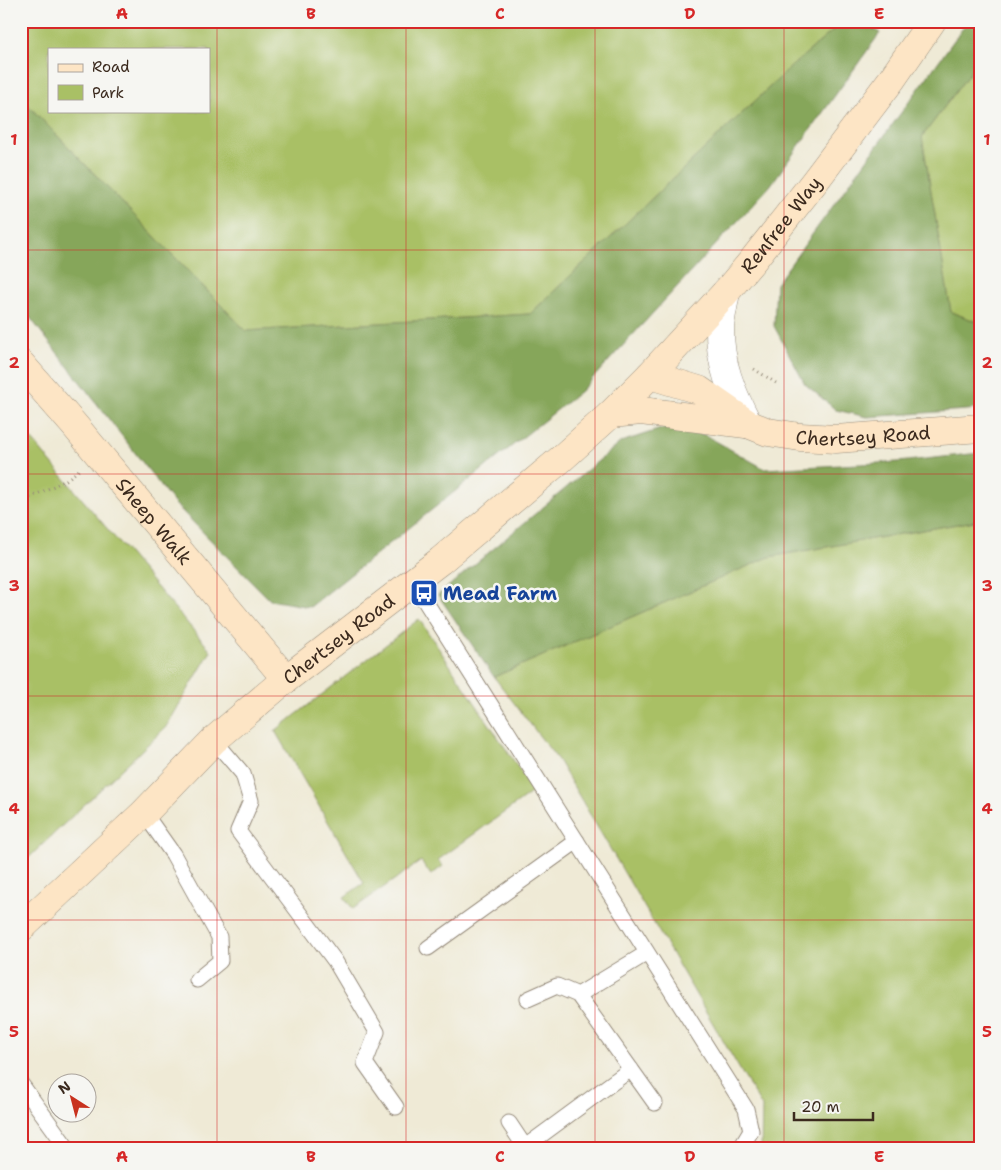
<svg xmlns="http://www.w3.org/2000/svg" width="1001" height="1170" font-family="'Shantell Sans',sans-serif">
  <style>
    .green { fill: #a9c065; stroke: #727542; fill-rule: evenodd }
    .forest { fill: #86a65a; stroke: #60683c }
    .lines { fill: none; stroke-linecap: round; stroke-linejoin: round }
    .lane-casing { stroke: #958a7a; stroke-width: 17 }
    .street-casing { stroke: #958a7a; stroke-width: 29 }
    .secondary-casing { stroke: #958a7a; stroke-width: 29 }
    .path { stroke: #958a7a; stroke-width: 3; stroke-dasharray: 1 4; stroke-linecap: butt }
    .lane { stroke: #fff; stroke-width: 15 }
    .street { stroke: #fff; stroke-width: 28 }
    .secondary { stroke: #fde5c5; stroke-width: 28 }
    .grid { fill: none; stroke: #d62828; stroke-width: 1; stroke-opacity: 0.55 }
    .labels { text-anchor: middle; stroke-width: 5; stroke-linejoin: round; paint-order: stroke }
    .street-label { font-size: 19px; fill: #3b2a1e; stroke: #f6f6f2 }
    .transit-label { font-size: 19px; font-weight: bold; fill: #164399; stroke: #f6f6f2; text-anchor: start }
    .neatline { fill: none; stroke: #d62828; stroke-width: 2 }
    .grid-label { font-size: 16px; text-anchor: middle; font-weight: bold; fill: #d62828 }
  </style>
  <rect width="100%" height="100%" fill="#f6f6f2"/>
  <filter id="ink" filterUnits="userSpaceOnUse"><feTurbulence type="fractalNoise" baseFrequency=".02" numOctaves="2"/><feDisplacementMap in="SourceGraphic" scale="10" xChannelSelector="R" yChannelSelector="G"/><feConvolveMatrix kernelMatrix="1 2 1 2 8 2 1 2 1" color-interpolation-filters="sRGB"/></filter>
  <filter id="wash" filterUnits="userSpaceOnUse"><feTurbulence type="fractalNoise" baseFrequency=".0096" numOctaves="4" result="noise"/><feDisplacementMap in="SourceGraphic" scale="20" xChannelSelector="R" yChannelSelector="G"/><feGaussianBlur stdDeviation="1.12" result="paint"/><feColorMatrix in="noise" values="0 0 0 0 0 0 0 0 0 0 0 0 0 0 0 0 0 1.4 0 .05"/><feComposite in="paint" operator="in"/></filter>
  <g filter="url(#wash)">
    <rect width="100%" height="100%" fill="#efead6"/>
    <path class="green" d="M21,21H844L793,65L530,314L246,331L21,98ZM49,49H209V111H49Z
      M980,59V323L951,312L922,137Z
      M21,427L211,651L166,727L21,865Z
      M980,520V1149H761L762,1107L558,760L494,677L769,557Z
      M419,619L534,791L438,860L443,866L431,875L421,861L353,909L344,897L364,883L275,731Z"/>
    <path class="forest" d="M844,21H860L880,33L770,186L581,391L310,607L270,600L174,503L21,306V98L246,331L530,314L793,65Z
      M968,21H980V59L922,137L951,312L980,323V409L867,417L836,410L805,384L774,326L776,284Z
      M667,427L705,435L765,469L898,462L980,453V520L769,557L494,677L438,595L621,442Z"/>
  </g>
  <g filter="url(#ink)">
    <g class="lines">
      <defs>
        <path id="lane" d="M413,582L746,1109L751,1131L740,1149
          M214,740L243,774L251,801L238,831L335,961L377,1032L365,1063L396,1107
          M144,813L173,854L219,937L220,961L197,980
          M428,948L577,841
          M647,953L578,995L655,1103
          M528,999L557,986L578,995
          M21,1084L68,1149
          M509,1123L525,1147L524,1149
          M21,1146L23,1149
          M525,1147L631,1069"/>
        <path id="street" d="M726,292C724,304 721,316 720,327C719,363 732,393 748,424"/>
        <g id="secondary">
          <path id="s1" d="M21,364L75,426L286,679"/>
          <path id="s2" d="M650,375L699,390L748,424L768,432L800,437L836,439L980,428"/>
          <path d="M611,414L641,411L746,424"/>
          <path id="s3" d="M21,928L144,813L214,740L286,679L440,561L561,459L611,414L650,375L726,292L753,260L815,181L892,79L932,21"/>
        </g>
      </defs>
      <use href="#lane" class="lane-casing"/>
      <use href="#street" class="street-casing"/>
      <use href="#secondary" class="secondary-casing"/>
      <path class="path" d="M754,369L776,383
        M21,502L66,480L79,470"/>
      <use href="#lane" class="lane"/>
      <use href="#street" class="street"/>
      <use href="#secondary" class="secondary"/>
    </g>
  </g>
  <path class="grid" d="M217,21V1149M406,21V1149M595,21V1149M784,21V1149M21,250H980M21,474H980M21,696H980M21,920H980"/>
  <defs>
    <symbol id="bus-square" viewBox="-11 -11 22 22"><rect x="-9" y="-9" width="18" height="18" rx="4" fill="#1a4fb4" stroke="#f6f6f2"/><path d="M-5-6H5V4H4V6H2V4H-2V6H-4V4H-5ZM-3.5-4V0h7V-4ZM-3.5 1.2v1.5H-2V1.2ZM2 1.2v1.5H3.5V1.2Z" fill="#fff"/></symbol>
  </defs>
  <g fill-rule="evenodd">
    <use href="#bus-square" x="408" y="577" width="32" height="32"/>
  </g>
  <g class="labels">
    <g class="street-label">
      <text dy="7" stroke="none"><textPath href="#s3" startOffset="1038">Renfree Way</textPath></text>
      <text dy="7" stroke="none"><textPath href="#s2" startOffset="228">Chertsey Road</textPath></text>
      <text dy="7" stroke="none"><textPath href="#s1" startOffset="206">Sheep Walk</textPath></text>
      <text dy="7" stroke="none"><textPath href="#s3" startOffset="430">Chertsey Road</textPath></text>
    </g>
    <g class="transit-label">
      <text x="443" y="600">Mead Farm</text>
    </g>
  </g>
  <rect width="1001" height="1170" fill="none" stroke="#f6f6f2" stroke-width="55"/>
  <rect x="48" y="48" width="162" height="65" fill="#f6f6f2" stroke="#aba49d"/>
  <rect x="58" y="64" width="25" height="8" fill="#fde5c5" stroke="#aba49d"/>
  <text x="92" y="72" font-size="15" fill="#3b2a1e">Road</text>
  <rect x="58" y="85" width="25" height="15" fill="#a9c065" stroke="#aba49d"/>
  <text x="92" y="98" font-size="15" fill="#3b2a1e">Park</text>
  <g transform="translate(72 1098) rotate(324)"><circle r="24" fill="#f6f6f2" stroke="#aba49d"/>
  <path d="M0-4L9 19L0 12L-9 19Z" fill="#c8321e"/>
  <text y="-8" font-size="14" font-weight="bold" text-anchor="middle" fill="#3b2a1e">N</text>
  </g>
  <path d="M794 1112v8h79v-8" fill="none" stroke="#3b2a1e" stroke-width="2.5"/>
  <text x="801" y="1112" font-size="15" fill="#3b2a1e" stroke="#f6f6f2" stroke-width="4" paint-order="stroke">20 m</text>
  <rect x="28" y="28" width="946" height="1114" class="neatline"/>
  <g class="grid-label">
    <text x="122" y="19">A</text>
    <text x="311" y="19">B</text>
    <text x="500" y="19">C</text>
    <text x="690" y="19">D</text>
    <text x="879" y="19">E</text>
    <text x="14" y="145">1</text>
    <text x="987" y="145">1</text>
    <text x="14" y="368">2</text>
    <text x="987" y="368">2</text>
    <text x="14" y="591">3</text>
    <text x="987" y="591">3</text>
    <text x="14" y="814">4</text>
    <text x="987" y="814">4</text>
    <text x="14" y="1037">5</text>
    <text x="987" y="1037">5</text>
    <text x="122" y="1162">A</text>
    <text x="311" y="1162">B</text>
    <text x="500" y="1162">C</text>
    <text x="690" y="1162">D</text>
    <text x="879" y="1162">E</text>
  </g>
</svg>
